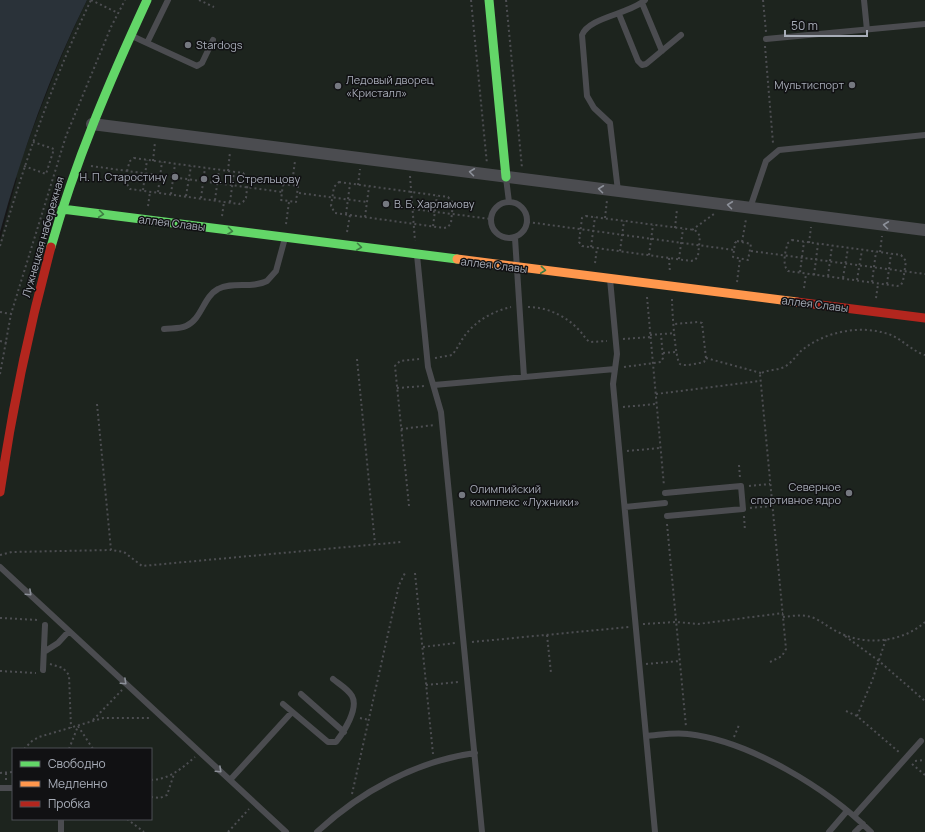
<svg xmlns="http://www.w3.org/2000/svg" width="925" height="832" font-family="Manrope,sans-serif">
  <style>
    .green { fill: #1d241e; fill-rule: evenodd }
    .water { fill: #2a3239 }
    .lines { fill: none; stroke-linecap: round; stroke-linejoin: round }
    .path { stroke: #4d4e52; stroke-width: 2; stroke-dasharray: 2 3; stroke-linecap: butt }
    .lane { stroke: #4b4c50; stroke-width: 6 }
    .street { stroke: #4b4c50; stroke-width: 12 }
    .fast { stroke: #63d668; stroke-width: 9 }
    .slow { stroke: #ff974d; stroke-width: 9 }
    .jam { stroke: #b3261e; stroke-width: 9 }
    .oneway { stroke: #8c9099 }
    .oneway2 { stroke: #3e7d42 }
    .poi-dot { fill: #757880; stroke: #111113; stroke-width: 1.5 }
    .labels { text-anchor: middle; stroke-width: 3; stroke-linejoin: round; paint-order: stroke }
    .poi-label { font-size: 11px; fill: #a8adb8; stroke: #111113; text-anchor: start }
    .street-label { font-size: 11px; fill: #a8adb8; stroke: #111113 }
  </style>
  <rect width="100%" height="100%" fill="#171717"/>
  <path class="green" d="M87,0H925V832H0V240L17,178L15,177C37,117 59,57 87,0ZM13,749H151V819H13Z"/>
  <path class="water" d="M0,0H87C50,74 22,152 0,232Z"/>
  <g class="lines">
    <path class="path" d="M91,0L118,13
      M199,0L214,7
      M471,0L487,164
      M506,0L522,168
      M763,0L766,32
      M765,46L773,143
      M134,158L243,173L248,179L246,198L243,202L239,204L130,189C124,183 127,169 130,161Z
      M153,161L155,142
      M24,166L46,174L54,149L33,142
      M91,166L282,192
      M228,171L230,152
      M410,176L415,241
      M339,182L448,197L453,203L451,223L448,227L444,228L335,213L331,206L334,187Z
      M283,184L298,186L296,202L281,200Z
      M292,184L295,161
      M358,185L360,169
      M143,190L147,160
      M158,192L162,162
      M299,193L367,202
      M171,194L175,164
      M186,196L191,166
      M201,198L205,168
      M215,200L219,170
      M230,202L234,172
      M148,206L150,192
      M413,209L491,219
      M346,214L350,184
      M222,216L224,202
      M586,216L695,230L700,236L698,256L695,260L691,261L582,246L579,242L582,218Z
      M365,217L369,187
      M605,218L607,200
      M528,222L734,250
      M286,224L289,202
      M433,226L437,196
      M675,228L677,209
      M692,230L714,214
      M347,232L350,215
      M792,240L901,255L906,261L903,281L901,285L897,286L788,271C782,265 785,251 788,243Z
      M737,241L751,244L748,260L733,257L735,243Z
      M742,242L746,219
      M809,243L811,227
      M0,246C25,162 53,79 91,0
      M591,247L595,217
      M620,251L624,221
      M751,251L925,274
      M880,252L882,236
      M649,255L653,225
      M669,258L670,273
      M679,259L683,229
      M595,263L597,248
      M800,272L804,242
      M814,275L818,244
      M828,276L832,246
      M843,278L848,248
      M857,280L862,250
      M737,282L740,259
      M872,282L876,252
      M887,284L891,254
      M804,288L806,274
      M647,297L664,486
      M876,298L878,284
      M672,299C672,308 675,360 680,364C684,367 699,363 704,362L706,358L702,323L698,322L674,324
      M528,307C547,307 566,316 579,330C583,334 585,339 590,342L607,341
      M0,312L11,314
      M650,335L675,333
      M623,339L650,337
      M0,341L7,343
      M663,353L676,352
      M435,358L452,355C458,348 461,340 466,334C477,320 494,311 511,307
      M706,358L761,373
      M357,359L375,544
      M624,367L661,362L663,358L661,334
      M0,374L11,314L58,162L66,136L111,27L125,0
      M397,388L424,386
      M656,394L760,381
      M97,404L111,550L124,552L142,566L401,542
      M623,407L656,404
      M401,429L435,425
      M627,451L660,448
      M739,465L740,478
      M749,486L770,484
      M409,506L395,366L400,361L419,359
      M750,508L772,506
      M744,516L745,531
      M667,524L686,727
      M0,555L12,552L111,550
      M415,573L433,754
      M783,617C792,616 802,614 811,617C821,620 830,629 840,633C867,646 903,642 925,622
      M0,618L39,620
      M643,624L676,622L698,624L783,613
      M547,635L551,673
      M845,636L879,661L925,701
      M472,642L629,627
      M423,647L455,643
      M770,662L782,656L786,649L760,374C767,369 778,371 786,366C792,362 796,356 801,351C825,331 862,324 891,335C903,340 912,351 925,355
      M50,664L63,668L69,675L71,728
      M646,664L680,661
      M0,671L36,673
      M426,685L459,682
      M846,711L857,716L900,753
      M857,716L872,681L886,639
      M360,718L369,720
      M93,720L122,690
      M78,726L93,749
      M734,737L739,725
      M24,749L32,741L39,737L103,718H151
      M69,749L78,726
      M915,761L925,760
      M912,764L925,775
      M0,773L13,772
      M6,773V780
      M151,780C170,779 181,769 195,757
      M352,794L399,585L406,571
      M151,797L160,798L167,795L174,774
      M127,819L144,832
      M228,832L249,809"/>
    <path class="lane" d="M864,0L867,30
      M642,3L662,51
      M619,14L638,61L642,65L646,64L681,35
      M132,36L147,43L168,0
      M766,39L925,24
      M147,43L197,66L202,63L213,40
      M506,178L509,202
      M618,191L610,123L594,108L587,96L582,35C589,17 630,14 645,0
      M491 220a18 18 0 1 1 36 0a18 18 0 1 1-36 0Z
      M750,208L766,161L779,150L925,135
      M515,238L524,377
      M417,255L428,367L441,412L482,832
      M610,279L617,354L613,384L655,832
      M164,329C171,328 180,329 186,326C202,319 203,297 218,289C232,281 252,289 267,281L276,271L285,238
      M434,385L615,369
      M665,493L741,486L743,509L667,516
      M625,507L665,503
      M0,567L286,832
      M44,652L58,643L69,631
      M43,670L45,625
      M301,694L344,732
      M283,704L328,742H336C344,732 359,708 352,696C348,689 339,684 333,679
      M646,736C660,735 674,732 688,734C750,741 828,789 871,832
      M230,780L292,712
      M0,788H13
      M854,816L921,741
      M61,819V832
      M317,832C360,792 416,761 475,753
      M829,832L847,811
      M855,832L863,824"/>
    <path class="street" d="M92,124L925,230"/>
    <path class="fast" d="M489,0L506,177
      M62,209L457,259
      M51,247C75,162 110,80 147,0"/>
    <path class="slow" d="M457,259L797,302"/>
    <path class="jam" d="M797,302L925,318
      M0,492C12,409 29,328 51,247"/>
  </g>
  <defs><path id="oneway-chevron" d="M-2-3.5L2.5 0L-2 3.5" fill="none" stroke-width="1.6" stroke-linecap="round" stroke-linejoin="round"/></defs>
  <g class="oneway">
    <use href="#oneway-chevron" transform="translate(472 172) rotate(-173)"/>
    <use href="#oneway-chevron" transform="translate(601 189) rotate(-173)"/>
    <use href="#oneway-chevron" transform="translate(730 205) rotate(-173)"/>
    <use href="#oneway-chevron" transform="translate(886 225) rotate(-173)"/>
    <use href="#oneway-chevron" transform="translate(29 593) rotate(43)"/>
    <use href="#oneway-chevron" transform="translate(124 682) rotate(43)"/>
    <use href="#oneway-chevron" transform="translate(219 770) rotate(43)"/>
  </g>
  <g class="oneway2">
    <use href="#oneway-chevron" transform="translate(101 214) rotate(7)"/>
    <use href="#oneway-chevron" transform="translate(230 231) rotate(7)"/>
    <use href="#oneway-chevron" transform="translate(359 247) rotate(7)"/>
    <use href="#oneway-chevron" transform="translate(543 270) rotate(6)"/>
  </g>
  <g class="poi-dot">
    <circle cx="188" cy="45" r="4"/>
    <circle cx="852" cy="85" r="4"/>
    <circle cx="338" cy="86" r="4"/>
    <circle cx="175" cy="177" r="4"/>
    <circle cx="204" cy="179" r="4"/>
    <circle cx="386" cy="204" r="4"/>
    <circle cx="849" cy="493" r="4"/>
    <circle cx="462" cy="495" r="4"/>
  </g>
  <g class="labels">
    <g class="poi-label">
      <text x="196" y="49">Stardogs</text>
      <text x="346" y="84">Ледовый дворец<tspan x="346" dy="13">«Кристалл»</tspan></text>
      <text x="844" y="89" text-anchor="end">Мультиспорт</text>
      <text x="167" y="181" text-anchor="end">Н. П. Старостину</text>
      <text x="212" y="183">Э. П. Стрельцову</text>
      <text x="394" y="208">В. Б. Харламову</text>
      <text x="841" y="491" text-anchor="end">Северное<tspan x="841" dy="13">спортивное ядро</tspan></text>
      <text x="470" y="493">Олимпийский<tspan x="470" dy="13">комплекс «Лужники»</tspan></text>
    </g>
    <g class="street-label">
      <text transform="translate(172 223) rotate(7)" y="4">аллея Славы</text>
      <text transform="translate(43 237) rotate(-74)" y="4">Лужнецкая набережная</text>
      <text transform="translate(494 265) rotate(7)" y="4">аллея Славы</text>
      <text transform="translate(815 304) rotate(7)" y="4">аллея Славы</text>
    </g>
  </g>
  <rect x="12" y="748" width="140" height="72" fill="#111113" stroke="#4d4f55"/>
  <rect x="20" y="761" width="20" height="6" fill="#63d668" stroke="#4d4f55"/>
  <text x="48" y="768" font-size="12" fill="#a8adb8">Свободно</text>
  <rect x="20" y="781" width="20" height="6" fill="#ff974d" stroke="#4d4f55"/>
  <text x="48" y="788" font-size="12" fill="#a8adb8">Медленно</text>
  <rect x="20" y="801" width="20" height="6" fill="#b3261e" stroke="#4d4f55"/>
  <text x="48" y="808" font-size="12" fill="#a8adb8">Пробка</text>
  <path d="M785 30v6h82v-6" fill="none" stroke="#a8adb8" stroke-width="2"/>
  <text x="791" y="30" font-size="12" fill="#a8adb8" stroke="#111113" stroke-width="3" paint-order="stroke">50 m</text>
</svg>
